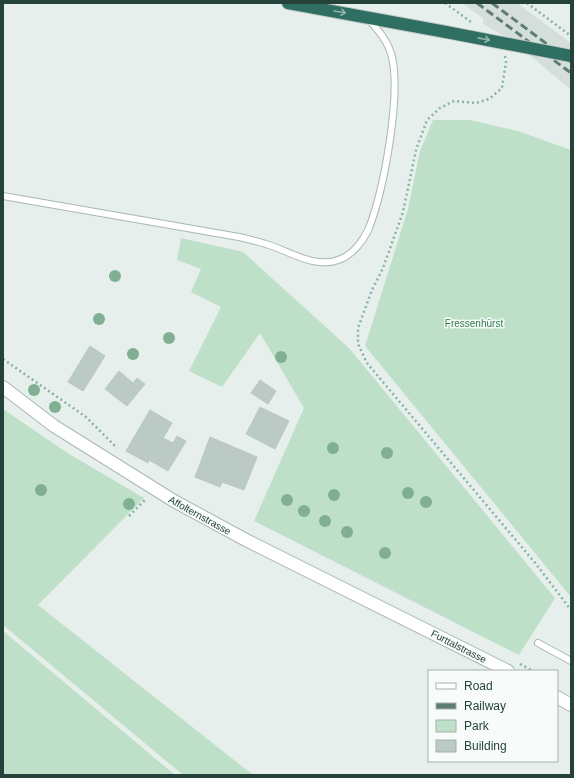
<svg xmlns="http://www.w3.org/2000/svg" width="574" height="778" font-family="Helvetica,sans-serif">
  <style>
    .built { fill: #d4dfda }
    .green { fill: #bfe0c8 }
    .building { fill: #bbcac4; stroke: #b8c9c2 }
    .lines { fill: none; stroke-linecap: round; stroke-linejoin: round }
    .service-casing { stroke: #a8b8b2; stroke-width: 8 }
    .tertiary-casing { stroke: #a8b8b2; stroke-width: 14 }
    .motorway-casing { stroke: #c2cac8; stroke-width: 14 }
    .path { stroke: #86b3a5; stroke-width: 2.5; stroke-dasharray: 2 3; stroke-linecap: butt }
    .service { stroke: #fff; stroke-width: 6 }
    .tertiary { stroke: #fff; stroke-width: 12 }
    .motorway { stroke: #2f6f62; stroke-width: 12 }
    .rail { stroke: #5f7d75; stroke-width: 3; stroke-dasharray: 8 4; stroke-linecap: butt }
    .motorway-bridge-casing { stroke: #c2cac8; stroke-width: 14; stroke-linecap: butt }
    .motorway-bridge { stroke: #2f6f62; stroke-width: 12 }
    .tree { fill: #80af93 }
    .oneway { stroke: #93b5ae }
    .labels { text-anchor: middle; stroke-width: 3; stroke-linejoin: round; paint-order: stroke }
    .park-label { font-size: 10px; fill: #2d7a4b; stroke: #f7fbf9 }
    .street-label { font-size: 10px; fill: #24423a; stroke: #f7fbf9 }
  </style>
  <rect width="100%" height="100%" fill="#e6efeb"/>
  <path class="built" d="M462,3H517L571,43V90L513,41L483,24V18Z"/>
  <path class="green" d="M433,120H470L518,131L571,150V597L365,346L408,209L420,151Z
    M181,238L243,252L349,348L555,598L519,655L254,521L304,408L260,333L222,387L189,371L221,307L191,292L201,269L177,260Z
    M3,409L69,454L144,498L38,605L253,775H183L3,625Z
    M3,631L175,775H3Z"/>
  <path class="building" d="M90,346L105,356L83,391L68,382Z
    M119,371L133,383L137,378L145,384L127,406L105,389Z
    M260,380L276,391L268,404L251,393Z
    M260,407L289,421L275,449L246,434Z
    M150,410L172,423L163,438L173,443L177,436L186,441L168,471L149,460L148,463L126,451Z
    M210,437L257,457L244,490L222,482L220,487L195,477Z"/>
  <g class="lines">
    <defs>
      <path id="service" d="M3,196L239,237C248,239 257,241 266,244C290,251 315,270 341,259C353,254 364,240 369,228C384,189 401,97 392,57C388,41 379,31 368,19
        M538,643L571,661"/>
      <path id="tertiary" d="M3,387L54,426L174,501L246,540L508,671
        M557,697L571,705"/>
      <path id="motorway" d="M288,3L446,32"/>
    </defs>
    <use href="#service" class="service-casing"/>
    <use href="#tertiary" class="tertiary-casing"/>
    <use href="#motorway" class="motorway-casing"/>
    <path class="path" d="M445,3L471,22
      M527,3L571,36
      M505,56L506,62L502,88L489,99L476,103L454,101L440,108L427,120L416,150L403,212L383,268L372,290L358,328V344L367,363L536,564L571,610
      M3,359L86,417L117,448
      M129,516L146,499
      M520,664L533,671"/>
    <use href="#service" class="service"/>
    <use href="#tertiary" class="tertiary"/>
    <use href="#motorway" class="motorway"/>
    <path class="rail" d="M477,3L571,73
      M492,3L571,62"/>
    <defs>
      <path id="motorway-bridge" d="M446,32L571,56"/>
    </defs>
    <use href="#motorway-bridge" class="motorway-bridge-casing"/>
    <use href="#motorway-bridge" class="motorway-bridge"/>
  </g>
  <g class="tree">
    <circle cx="115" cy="276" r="6"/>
    <circle cx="99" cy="319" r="6"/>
    <circle cx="169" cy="338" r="6"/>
    <circle cx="133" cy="354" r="6"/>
    <circle cx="281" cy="357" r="6"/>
    <circle cx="34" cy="390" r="6"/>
    <circle cx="55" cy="407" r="6"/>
    <circle cx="333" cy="448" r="6"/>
    <circle cx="387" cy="453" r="6"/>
    <circle cx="41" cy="490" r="6"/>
    <circle cx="408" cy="493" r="6"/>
    <circle cx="334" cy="495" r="6"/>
    <circle cx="287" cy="500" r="6"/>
    <circle cx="426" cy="502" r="6"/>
    <circle cx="129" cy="504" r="6"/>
    <circle cx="304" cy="511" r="6"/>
    <circle cx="325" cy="521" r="6"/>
    <circle cx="347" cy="532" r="6"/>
    <circle cx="385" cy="553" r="6"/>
  </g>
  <defs><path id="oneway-shaft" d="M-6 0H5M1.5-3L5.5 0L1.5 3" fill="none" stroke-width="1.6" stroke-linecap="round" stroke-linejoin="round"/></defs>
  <g class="oneway">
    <use href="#oneway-shaft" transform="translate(340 12) rotate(9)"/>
    <use href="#oneway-shaft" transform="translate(484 39) rotate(11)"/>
  </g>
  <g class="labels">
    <g class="park-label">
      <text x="474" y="327">Fressenhürst</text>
    </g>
    <g class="street-label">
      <text transform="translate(200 515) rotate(29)" y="4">Affolternstrasse</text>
      <text transform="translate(459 646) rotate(27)" y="4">Furttalstrasse</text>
    </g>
  </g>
  <rect width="574" height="778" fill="none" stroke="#24423a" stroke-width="8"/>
  <rect x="428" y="670" width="130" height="92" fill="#f7fbf9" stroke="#a3b1ad"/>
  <rect x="436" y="683" width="20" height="6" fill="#ffffff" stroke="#a3b1ad"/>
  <text x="464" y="690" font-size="12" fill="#24423a">Road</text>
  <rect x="436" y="703" width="20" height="6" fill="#5f7d75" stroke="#a3b1ad"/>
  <text x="464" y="710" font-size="12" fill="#24423a">Railway</text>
  <rect x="436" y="720" width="20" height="12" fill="#bfe0c8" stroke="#a3b1ad"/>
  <text x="464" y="730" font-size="12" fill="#24423a">Park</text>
  <rect x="436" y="740" width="20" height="12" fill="#bbcac4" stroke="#a3b1ad"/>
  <text x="464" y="750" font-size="12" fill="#24423a">Building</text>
</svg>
